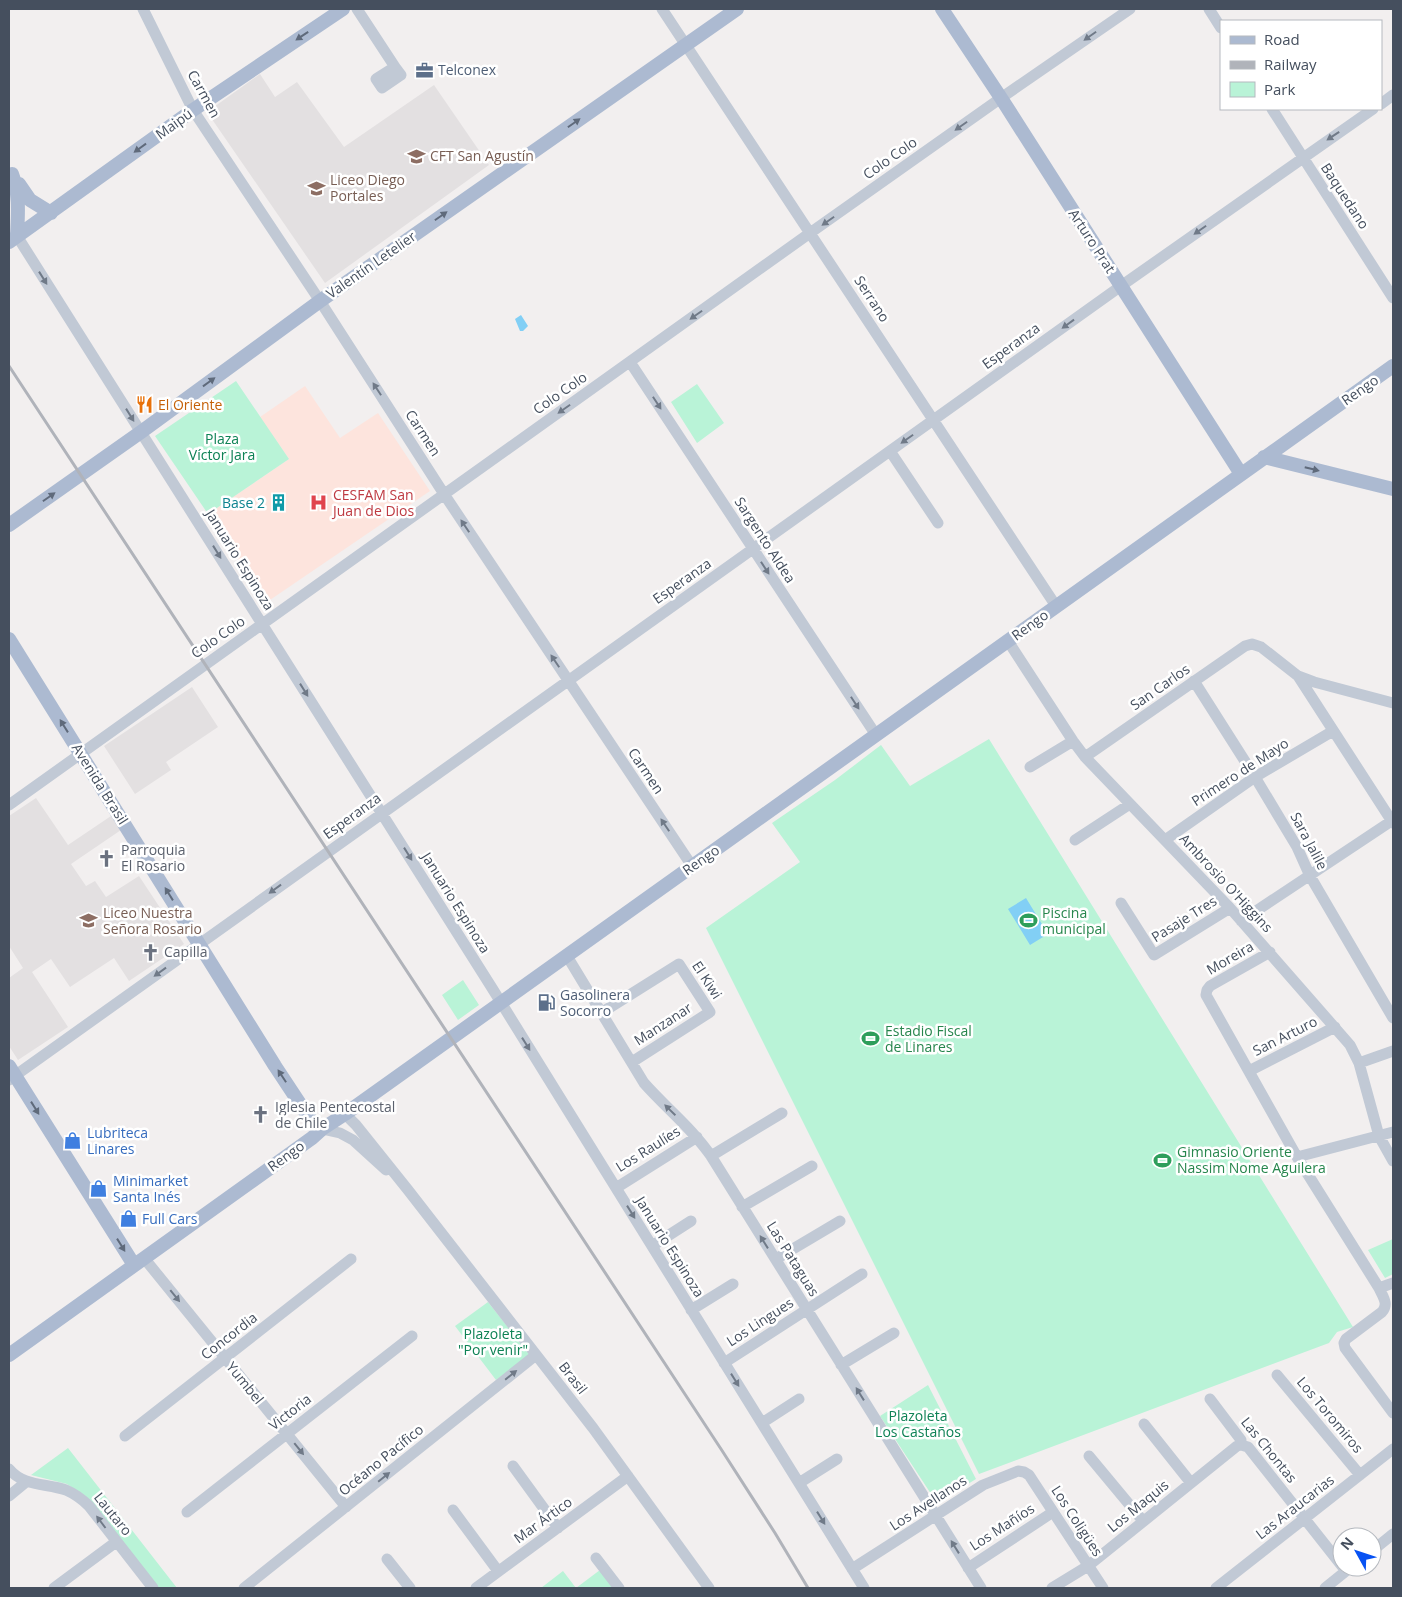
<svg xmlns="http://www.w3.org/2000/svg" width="1402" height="1597" font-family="'Open Sans',sans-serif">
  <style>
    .education { fill: #e3e0e1 }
    .medical { fill: #fde4dd }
    .green { fill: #b9f3d7 }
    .water { fill: #82cff5 }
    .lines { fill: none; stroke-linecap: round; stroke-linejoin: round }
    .minor { stroke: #c1c9d5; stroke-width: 11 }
    .major { stroke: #acbad1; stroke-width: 14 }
    .rail { stroke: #b0b3ba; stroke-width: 3 }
    .oneway { fill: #5f6a7b }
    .oneway2 { fill: #707a88 }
    .labels { text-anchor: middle; stroke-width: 5; stroke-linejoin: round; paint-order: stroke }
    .service-label { font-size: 14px; fill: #4e5e75; stroke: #fff; text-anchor: start }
    .street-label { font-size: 14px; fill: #454f5e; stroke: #fff }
    .education-label { font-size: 14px; fill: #785e54; stroke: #fff; text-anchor: start }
    .food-label { font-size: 14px; fill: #c56008; stroke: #fff; text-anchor: start }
    .park-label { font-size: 14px; fill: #0e8255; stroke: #fff }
    .health-label { font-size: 14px; fill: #be3a42; stroke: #fff; text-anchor: start }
    .culture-label { font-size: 14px; fill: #0d838f; stroke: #fff; text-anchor: end }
    .worship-label { font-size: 14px; fill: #5b616d; stroke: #fff; text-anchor: start }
    .leisure-label { font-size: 14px; fill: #27864d; stroke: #fff; text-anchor: start }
    .shop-label { font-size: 14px; fill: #366cbe; stroke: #fff; text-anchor: start }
  </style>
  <rect width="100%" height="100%" fill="#f2efef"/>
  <path class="education" d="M260,74L275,97L297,82L344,147L434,85L489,165L325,283L207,112Z
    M192,687L218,727L166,762L171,770L135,794L104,746Z
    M36,798L68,845L111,816L121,830L71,864L86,886L95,881L106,897L139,876L184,944L129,981L114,958L70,987L51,959L32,972L68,1027L18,1060L9,1046V978L23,968L9,946V816Z"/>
  <path class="medical" d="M305,386L340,438L378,413L430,491L267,602L208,514L289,459L260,417Z"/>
  <path class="green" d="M236,381L289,459L208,514L155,436Z
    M697,384L724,423L697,443L671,402Z
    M989,739L1353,1327L1337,1332L1329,1343L979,1474L706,928L800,862L772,823L835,780L881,745L910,786Z
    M463,980L479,1005L458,1020L442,995Z
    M1393,1239V1274L1385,1278L1368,1250Z
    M488,1302L530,1355L496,1380L455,1326Z
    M928,1385L976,1479L937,1503L880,1416Z
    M68,1448L177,1588H159L85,1496L67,1484L31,1475Z
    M600,1570L615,1588H541L563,1571L576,1588Z"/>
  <path class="water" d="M521,315L528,326L523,331H520L515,319Z
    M1026,898L1048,934L1030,945L1008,909Z"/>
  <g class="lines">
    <path class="minor" d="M143,9L193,110L320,301L444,494L692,866
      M357,9L395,67L401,75L382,88L376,79L395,67
      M662,9L1056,606
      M1209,9L1221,28
      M1381,104L1393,95
      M1272,109L1393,298
      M17,236L492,988L864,1588
      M630,362L876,735
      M890,451L938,523
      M1008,641L1073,741L1085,757L1230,908L1350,1045L1359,1063L1379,1136L1393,1161
      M1298,676L1393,823
      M1194,681L1255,777L1297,847L1310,876L1393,1018
      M1085,757L1245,646L1252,644L1261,647L1298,676L1314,682L1393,703
      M1030,767L1073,741
      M9,805L810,233L1001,98L1130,9
      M1075,840L1130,804
      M1165,840L1255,777L1333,731
      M1121,903L1154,955L1230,908
      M1241,921L1393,820
      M1270,952L1210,986L1207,990L1206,995L1297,1157L1379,1288C1383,1297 1389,1304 1382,1312L1346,1339L1344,1343L1345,1348L1393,1413
      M567,956L644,1083C666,1108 692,1128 711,1156L981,1588
      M601,1013L679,964L710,1012L632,1062
      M1359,1063L1393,1051
      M1249,1071L1335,1027
      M9,1080L1121,286L1373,109
      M345,1114L356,1125L408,1190L593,1428L709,1588
      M322,1129L340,1133L353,1140L386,1170
      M711,1156L782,1113
      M1297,1157L1393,1132
      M616,1188L697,1137
      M742,1207L812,1166
      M652,1246L691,1221
      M144,1258L346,1507
      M776,1259L840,1221
      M1379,1288L1393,1283
      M691,1310L733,1284
      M724,1363L862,1274
      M841,1365L894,1333
      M1277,1375L1360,1475
      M1210,1399L1241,1440V1445L1248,1447L1342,1566
      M762,1423L799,1399
      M1144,1424L1191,1483
      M125,1436L351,1259
      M1089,1456L1143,1521
      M513,1466L558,1528
      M9,1469C24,1487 46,1483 66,1490C75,1494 82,1499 89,1506L153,1588
      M799,1483L837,1459
      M9,1496L26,1482
      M453,1510L498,1571
      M187,1512L412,1336
      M1372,1551L1393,1534
      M596,1558L619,1588
      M387,1559L410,1588
      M968,1568L1053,1512
      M852,1569L983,1485L1018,1471L1024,1472L1029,1475L1103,1588
      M54,1588L116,1542
      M244,1588L536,1355
      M476,1588L628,1476
      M1052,1588L1088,1566L1237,1446L1241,1445
      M1216,1588L1393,1449
      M1325,1588L1351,1567"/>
    <path class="major" d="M942,9L1001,98L1241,474
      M12,174C20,195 18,214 17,236
      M19,184L30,200L51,213
      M9,242L193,110L343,9
      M1264,457L1393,489
      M9,525L141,432L320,301L737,9
      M9,639L275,1066L310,1119L322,1129
      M9,1066L134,1265
      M9,1355L312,1138L322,1129L345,1114L1393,366"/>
    <path class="rail" d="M9,366L721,1449L775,1533L808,1588"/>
  </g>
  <defs><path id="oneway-solid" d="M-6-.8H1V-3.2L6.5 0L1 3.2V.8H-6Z" transform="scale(1.25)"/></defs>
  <g class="oneway">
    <use href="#oneway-solid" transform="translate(302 36) rotate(146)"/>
    <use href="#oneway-solid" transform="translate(574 123) rotate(-35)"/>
    <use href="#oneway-solid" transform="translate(140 148) rotate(144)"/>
    <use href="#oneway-solid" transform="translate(441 216) rotate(-35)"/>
    <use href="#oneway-solid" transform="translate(209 382) rotate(-36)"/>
    <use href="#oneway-solid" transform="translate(1312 469) rotate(14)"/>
    <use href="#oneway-solid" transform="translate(49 497) rotate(-35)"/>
    <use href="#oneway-solid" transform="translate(64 726) rotate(-122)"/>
    <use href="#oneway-solid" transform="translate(169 894) rotate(-122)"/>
    <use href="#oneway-solid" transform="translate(282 1076) rotate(-123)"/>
    <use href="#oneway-solid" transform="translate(35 1108) rotate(58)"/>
    <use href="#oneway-solid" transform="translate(121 1245) rotate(58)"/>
  </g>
  <g class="oneway2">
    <use href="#oneway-solid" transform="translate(1090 36) rotate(145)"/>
    <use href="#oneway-solid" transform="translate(961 126) rotate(145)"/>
    <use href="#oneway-solid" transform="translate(1333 136) rotate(146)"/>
    <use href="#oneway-solid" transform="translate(828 221) rotate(145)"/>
    <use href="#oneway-solid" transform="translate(1200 230) rotate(145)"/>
    <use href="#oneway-solid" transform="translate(43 278) rotate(58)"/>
    <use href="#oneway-solid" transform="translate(696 315) rotate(145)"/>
    <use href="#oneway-solid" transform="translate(1068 324) rotate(144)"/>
    <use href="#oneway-solid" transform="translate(377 389) rotate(-123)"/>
    <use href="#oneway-solid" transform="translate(657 403) rotate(57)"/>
    <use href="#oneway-solid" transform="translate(564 409) rotate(145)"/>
    <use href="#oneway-solid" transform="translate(130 415) rotate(58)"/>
    <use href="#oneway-solid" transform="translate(907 439) rotate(145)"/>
    <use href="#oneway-solid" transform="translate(465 526) rotate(-124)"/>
    <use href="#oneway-solid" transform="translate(217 552) rotate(58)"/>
    <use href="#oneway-solid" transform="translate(765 568) rotate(57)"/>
    <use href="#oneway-solid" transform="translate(555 661) rotate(-124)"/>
    <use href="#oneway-solid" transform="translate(304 690) rotate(58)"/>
    <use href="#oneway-solid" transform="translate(855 703) rotate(57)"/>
    <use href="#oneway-solid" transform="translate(665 825) rotate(-124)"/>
    <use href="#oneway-solid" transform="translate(408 854) rotate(58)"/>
    <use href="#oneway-solid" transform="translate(275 889) rotate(144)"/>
    <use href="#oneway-solid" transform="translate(160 972) rotate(144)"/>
    <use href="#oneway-solid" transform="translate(526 1044) rotate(58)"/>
    <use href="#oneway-solid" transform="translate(670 1110) rotate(-136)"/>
    <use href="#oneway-solid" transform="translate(631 1212) rotate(58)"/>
    <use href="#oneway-solid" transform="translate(764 1242) rotate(-122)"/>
    <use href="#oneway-solid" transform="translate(175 1296) rotate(51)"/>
    <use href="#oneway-solid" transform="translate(511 1375) rotate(-39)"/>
    <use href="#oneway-solid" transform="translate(735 1380) rotate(58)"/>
    <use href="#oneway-solid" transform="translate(860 1394) rotate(-122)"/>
    <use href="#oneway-solid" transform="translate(299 1449) rotate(51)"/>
    <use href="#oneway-solid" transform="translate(384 1477) rotate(-39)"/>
    <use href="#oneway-solid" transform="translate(821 1518) rotate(58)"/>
    <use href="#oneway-solid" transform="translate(101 1522) rotate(-127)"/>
    <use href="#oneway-solid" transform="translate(955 1547) rotate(-122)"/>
  </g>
  <defs>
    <symbol id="office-bare" viewBox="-9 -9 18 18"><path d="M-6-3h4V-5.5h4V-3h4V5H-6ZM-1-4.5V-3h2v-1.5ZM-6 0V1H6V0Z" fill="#5c6f8a" stroke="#fff" stroke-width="2.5" paint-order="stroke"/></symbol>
    <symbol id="university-bare" viewBox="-9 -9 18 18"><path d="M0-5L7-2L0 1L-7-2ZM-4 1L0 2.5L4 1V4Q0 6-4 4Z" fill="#8d6e63" stroke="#fff" stroke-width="2.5" paint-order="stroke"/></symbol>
    <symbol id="school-bare" viewBox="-9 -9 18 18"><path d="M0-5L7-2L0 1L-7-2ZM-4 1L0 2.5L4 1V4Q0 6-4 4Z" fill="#8d6e63" stroke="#fff" stroke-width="2.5" paint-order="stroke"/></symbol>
    <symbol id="restaurant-bare" viewBox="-9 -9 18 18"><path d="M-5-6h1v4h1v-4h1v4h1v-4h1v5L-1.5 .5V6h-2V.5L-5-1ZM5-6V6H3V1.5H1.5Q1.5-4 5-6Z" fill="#e8710a" stroke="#fff" stroke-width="2.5" paint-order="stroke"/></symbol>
    <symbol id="building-bare" viewBox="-9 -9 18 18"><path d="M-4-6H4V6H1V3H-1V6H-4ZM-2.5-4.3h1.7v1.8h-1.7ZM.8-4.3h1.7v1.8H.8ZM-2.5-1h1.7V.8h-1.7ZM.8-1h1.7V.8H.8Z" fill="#0f9aa8" stroke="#fff" stroke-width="2.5" paint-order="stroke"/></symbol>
    <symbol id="hospital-bare" viewBox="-9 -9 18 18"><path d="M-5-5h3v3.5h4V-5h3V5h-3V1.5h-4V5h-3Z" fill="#e0444e" stroke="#fff" stroke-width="2.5" paint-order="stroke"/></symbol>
    <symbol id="church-bare" viewBox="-9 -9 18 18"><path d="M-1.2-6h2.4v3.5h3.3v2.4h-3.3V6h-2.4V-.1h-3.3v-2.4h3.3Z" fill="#6b7280" stroke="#fff" stroke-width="2.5" paint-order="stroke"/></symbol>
    <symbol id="stadium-bare" viewBox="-9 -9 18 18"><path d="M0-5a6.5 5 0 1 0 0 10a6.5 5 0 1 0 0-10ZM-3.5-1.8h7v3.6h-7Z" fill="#2e9e5b" stroke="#fff" stroke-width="2.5" paint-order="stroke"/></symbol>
    <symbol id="fuel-bare" viewBox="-9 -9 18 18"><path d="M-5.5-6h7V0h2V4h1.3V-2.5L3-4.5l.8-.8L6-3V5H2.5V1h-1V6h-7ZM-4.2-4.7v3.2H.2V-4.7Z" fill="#5c6f8a" stroke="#fff" stroke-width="2.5" paint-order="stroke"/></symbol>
    <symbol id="shop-bare" viewBox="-9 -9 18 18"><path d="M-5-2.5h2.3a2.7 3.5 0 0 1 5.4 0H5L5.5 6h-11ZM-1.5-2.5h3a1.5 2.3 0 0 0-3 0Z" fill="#3f7fe0" stroke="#fff" stroke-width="2.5" paint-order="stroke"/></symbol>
  </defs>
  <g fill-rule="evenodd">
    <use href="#office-bare" x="412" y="58" width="25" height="25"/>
    <use href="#university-bare" x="404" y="144" width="25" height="25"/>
    <use href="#school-bare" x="304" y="176" width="25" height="25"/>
    <use href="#restaurant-bare" x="132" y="392" width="25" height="25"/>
    <use href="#building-bare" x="266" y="490" width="25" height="25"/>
    <use href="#hospital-bare" x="306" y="490" width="25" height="25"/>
    <use href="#church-bare" x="94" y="846" width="25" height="25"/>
    <use href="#school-bare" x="76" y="908" width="25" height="25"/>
    <use href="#stadium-bare" x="1016" y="908" width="25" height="25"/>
    <use href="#church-bare" x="138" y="940" width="25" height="25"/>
    <use href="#fuel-bare" x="534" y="990" width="25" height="25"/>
    <use href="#stadium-bare" x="858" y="1026" width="25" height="25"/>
    <use href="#church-bare" x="248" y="1102" width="25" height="25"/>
    <use href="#shop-bare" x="60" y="1128" width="25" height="25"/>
    <use href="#stadium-bare" x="1150" y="1148" width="25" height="25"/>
    <use href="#shop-bare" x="86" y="1176" width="25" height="25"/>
    <use href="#shop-bare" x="116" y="1206" width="25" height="25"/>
  </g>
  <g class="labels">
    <g class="service-label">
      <text x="438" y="75">Telconex</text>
      <text x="560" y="1000">Gasolinera<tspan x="560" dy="16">Socorro</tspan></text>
    </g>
    <g class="street-label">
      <text transform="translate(204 94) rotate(61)" y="5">Carmen</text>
      <text transform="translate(174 124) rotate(-36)" y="5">Maipú</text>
      <text transform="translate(890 158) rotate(-35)" y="5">Colo Colo</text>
      <text transform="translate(1345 196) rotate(57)" y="5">Baquedano</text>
      <text transform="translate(1092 241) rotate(57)" y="5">Arturo Prat</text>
      <text transform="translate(371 265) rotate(-35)" y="5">Valentín Letelier</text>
      <text transform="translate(872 299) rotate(57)" y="5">Serrano</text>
      <text transform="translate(1011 346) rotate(-36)" y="5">Esperanza</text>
      <text transform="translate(1360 390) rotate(-35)" y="5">Rengo</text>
      <text transform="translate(560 393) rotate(-35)" y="5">Colo Colo</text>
      <text transform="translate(423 433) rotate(57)" y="5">Carmen</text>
      <text transform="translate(765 540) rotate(57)" y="5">Sargento Aldea</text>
      <text transform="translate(240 560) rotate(58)" y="5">Januario Espinoza</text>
      <text transform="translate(682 581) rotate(-35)" y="5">Esperanza</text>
      <text transform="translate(1030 625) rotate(-36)" y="5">Rengo</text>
      <text transform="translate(218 637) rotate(-35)" y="5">Colo Colo</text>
      <text transform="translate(1160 687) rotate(-35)" y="5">San Carlos</text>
      <text transform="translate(646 771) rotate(56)" y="5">Carmen</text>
      <text transform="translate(1240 772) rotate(-33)" y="5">Primero de Mayo</text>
      <text transform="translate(100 784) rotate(58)" y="5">Avenida Brasil</text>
      <text transform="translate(352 816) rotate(-36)" y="5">Esperanza</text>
      <text transform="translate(1309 841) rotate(62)" y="5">Sara Jalile</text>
      <text transform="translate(701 860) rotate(-35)" y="5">Rengo</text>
      <text transform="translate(1226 883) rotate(47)" y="5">Ambrosio O'Higgins</text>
      <text transform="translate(456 903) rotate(58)" y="5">Januario Espinoza</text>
      <text transform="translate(1184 919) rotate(-32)" y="5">Pasaje Tres</text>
      <text transform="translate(1230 958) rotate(-30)" y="5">Moreira</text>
      <text transform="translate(707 980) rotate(57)" y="5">El Kiwi</text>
      <text transform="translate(663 1024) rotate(-33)" y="5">Manzanar</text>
      <text transform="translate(1285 1036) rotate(-27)" y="5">San Arturo</text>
      <text transform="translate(648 1149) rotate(-32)" y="5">Los Raulíes</text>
      <text transform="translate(286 1156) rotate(-36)" y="5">Rengo</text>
      <text transform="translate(670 1247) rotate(58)" y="5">Januario Espinoza</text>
      <text transform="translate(793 1259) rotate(58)" y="5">Las Pataguas</text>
      <text transform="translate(760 1322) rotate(-33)" y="5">Los Lingues</text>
      <text transform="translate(229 1336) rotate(-38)" y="5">Concordia</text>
      <text transform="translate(573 1378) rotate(52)" y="5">Brasil</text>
      <text transform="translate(245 1383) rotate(51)" y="5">Yumbel</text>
      <text transform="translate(290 1412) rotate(-38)" y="5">Victoria</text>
      <text transform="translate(1330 1415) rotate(50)" y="5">Los Toromiros</text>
      <text transform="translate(1269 1450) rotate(51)" y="5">Las Chontas</text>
      <text transform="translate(381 1460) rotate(-39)" y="5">Océano Pacífico</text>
      <text transform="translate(928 1503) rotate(-33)" y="5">Los Avellanos</text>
      <text transform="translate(1138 1506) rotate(-39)" y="5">Los Maquis</text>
      <text transform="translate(1295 1507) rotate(-38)" y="5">Las Araucarias</text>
      <text transform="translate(113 1514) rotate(51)" y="5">Lautaro</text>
      <text transform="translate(543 1520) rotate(-36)" y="5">Mar Ártico</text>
      <text transform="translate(1077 1521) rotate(57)" y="5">Los Coligües</text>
      <text transform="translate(1002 1527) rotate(-33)" y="5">Los Mañíos</text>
    </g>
    <g class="education-label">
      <text x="430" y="161">CFT San Agustín</text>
      <text x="330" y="185">Liceo Diego<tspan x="330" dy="16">Portales</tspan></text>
      <text x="103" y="918">Liceo Nuestra<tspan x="103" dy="16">Señora Rosario</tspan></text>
    </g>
    <g class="food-label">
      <text x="158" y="410">El Oriente</text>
    </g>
    <g class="park-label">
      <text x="222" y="444">Plaza<tspan x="222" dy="16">Víctor Jara</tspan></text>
      <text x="493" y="1339">Plazoleta<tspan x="493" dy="16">"Por venir"</tspan></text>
      <text x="918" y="1421">Plazoleta<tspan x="918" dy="16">Los Castaños</tspan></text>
    </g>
    <g class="health-label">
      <text x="333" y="500">CESFAM San<tspan x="333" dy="16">Juan de Dios</tspan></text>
    </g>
    <g class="culture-label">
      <text x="265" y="508">Base 2</text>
    </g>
    <g class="worship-label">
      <text x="121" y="855">Parroquia<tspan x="121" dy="16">El Rosario</tspan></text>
      <text x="164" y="957">Capilla</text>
      <text x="275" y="1112">Iglesia Pentecostal<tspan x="275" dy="16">de Chile</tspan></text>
    </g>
    <g class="leisure-label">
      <text x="1042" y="918">Piscina<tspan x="1042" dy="16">municipal</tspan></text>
      <text x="885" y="1036">Estadio Fiscal<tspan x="885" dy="16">de Linares</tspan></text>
      <text x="1177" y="1157">Gimnasio Oriente<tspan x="1177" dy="16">Nassim Nome Aguilera</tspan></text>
    </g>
    <g class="shop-label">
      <text x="87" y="1138">Lubriteca<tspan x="87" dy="16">Linares</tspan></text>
      <text x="113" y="1186">Minimarket<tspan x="113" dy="16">Santa Inés</tspan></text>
      <text x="142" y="1224">Full Cars</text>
    </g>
  </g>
  <rect width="1402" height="1597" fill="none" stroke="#454f5e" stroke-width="20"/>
  <rect x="1220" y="20" width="162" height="90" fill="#ffffff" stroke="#b5b9bf"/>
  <rect x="1230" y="36" width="25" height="8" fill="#acbad1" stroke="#b5b9bf"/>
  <text x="1264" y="45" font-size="15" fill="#454f5e">Road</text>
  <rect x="1230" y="61" width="25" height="8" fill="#b0b3ba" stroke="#b5b9bf"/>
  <text x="1264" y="70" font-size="15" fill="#454f5e">Railway</text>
  <rect x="1230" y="82" width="25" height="15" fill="#b9f3d7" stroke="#b5b9bf"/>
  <text x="1264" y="95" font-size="15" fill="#454f5e">Park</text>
  <g transform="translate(1357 1552) rotate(310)"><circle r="24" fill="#ffffff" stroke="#b5b9bf"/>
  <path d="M0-4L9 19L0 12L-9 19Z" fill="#0752f3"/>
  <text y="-8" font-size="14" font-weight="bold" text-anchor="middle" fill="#454f5e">N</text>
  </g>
</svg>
